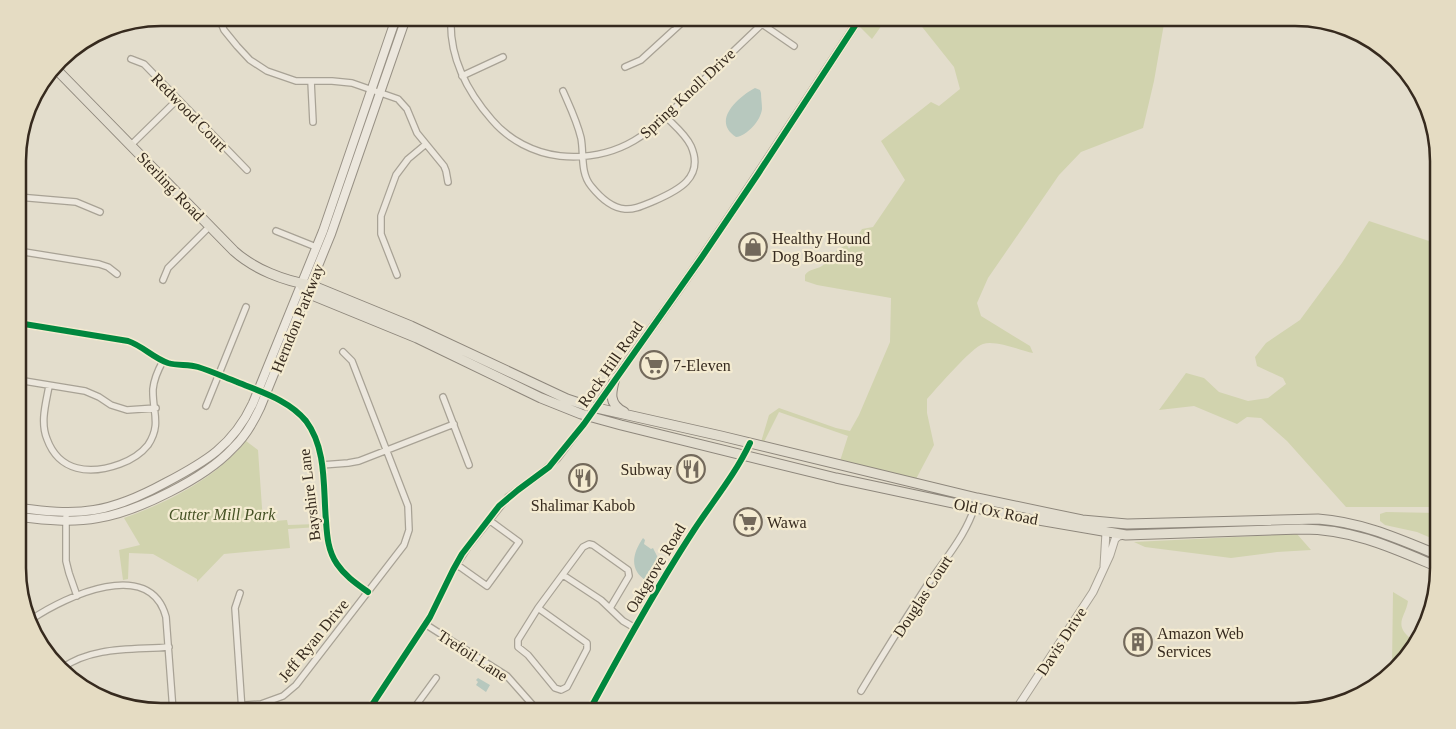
<svg xmlns="http://www.w3.org/2000/svg" width="1456" height="729" font-family="Georgia,serif">
  <style>
    .green { fill: #d1d3ae }
    .water { fill: #b7c8be }
    .lines { fill: none; stroke-linecap: round; stroke-linejoin: round }
    .minor-casing { stroke: #a8a295; stroke-width: 8 }
    .tertiary-casing { stroke: #a8a295; stroke-width: 9 }
    .secondary-casing { stroke: #989185; stroke-width: 10 }
    .primary-casing { stroke: #8e877c; stroke-width: 11 }
    .minor { stroke: #ece7dd; stroke-width: 5.5 }
    .tertiary { stroke: #ece7dd; stroke-width: 7 }
    .secondary { stroke: #ece7dd; stroke-width: 8 }
    .primary { stroke: #e2ddcf; stroke-width: 9 }
    .cycleway-casing { stroke: #f4ebd1; stroke-width: 9 }
    .cycleway { stroke: #00873e; stroke-width: 6 }
    .labels { text-anchor: middle; stroke-width: 4.5; stroke-linejoin: round; paint-order: stroke }
    .street-label { font-size: 16px; fill: #362a1e; stroke: #f4ebd1 }
    .poi-label { font-size: 16px; fill: #362a1e; stroke: #f4ebd1; text-anchor: start }
    .park-label { font-size: 16px; font-style: italic; fill: #465225; stroke: #f4ebd1 }
    .rim { fill: none; stroke: #362a1e; stroke-width: 2.5 }
  </style>
  <rect width="100%" height="100%" fill="#e3ddcc"/>
  <path class="green" d="M861,18H887L872,39L857,24Z
    M915,18H1165L1154,81L1143,128L1081,152L1059,175L988,278L977,303L981,316L1030,346L1033,353C1020,350 995,340 983,344C972,347 936,389 927,399V413L934,445L916,479L840,461L848,436L779,412L764,442H761L769,415L779,408L836,428L850,431L859,415L890,342L891,298L817,285L805,281V275C810,268 816,270 822,266C833,258 834,249 847,245L849,249L862,229L873,227L905,180L881,141L931,102L939,106L960,89L954,67Z
    M1369,221L1438,244V507H1346L1287,441L1261,418L1247,417L1237,424L1194,406L1159,410L1186,373L1204,378L1219,392L1248,401L1268,398L1286,384L1283,378L1257,366L1255,357L1266,343L1300,320L1342,263Z
    M246,441L258,450L263,522L287,520L288,525L318,524V527L288,529L290,548L224,554L197,582V579L153,554L129,553L128,579L123,580L119,550L140,545L124,518C169,502 216,478 246,441Z
    M1386,512L1438,513V541L1417,532L1385,525L1380,521V514Z
    M1297,534L1311,550L1277,552L1231,558L1145,547L1134,542Z
    M1393,592L1408,601C1406,616 1393,624 1410,638H1415L1419,637L1392,667Z"/>
  <path class="water" d="M755,88L760,90L761,93C761,98 762,104 762,109C761,120 747,136 736,137C711,121 738,97 755,88Z
    M643,538L645,540L644,544L651,549L653,548L659,560L647,581C629,571 632,554 643,538Z
    M478,678L490,685L486,692L476,685L478,682L476,680Z"/>
  <g class="lines">
    <defs>
      <path id="minor" d="M219,18L224,30L237,46L250,60L267,71L296,81H332L352,83L398,99L407,109L417,133L444,166L446,171L448,182
        M451,18C449,57 466,90 492,120C509,140 534,153 560,156C624,162 655,128 696,87C718,66 740,45 762,24
        M668,18L677,27
        M755,18L762,24L794,46
        M131,59L144,64L247,170
        M625,67L641,60L687,18
        M462,76L503,57
        M311,81L313,122
        M563,91C570,107 577,121 581,138C584,153 580,173 591,186C599,196 611,208 625,209C635,210 644,205 654,201C677,191 705,178 691,146C686,135 675,126 666,117
        M131,145L178,99
        M18,197L76,202L100,212
        M276,231L316,247
        M18,251L99,264L108,267L117,274
        M397,275L381,234V216L396,175L408,159L426,144
        M163,280L168,268L210,226
        M18,323L128,341C143,346 153,358 168,363C178,366 188,364 198,367C211,371 224,377 237,382C261,392 289,400 306,421C327,449 323,488 326,521C327,536 328,551 337,564C345,576 357,584 368,592
        M18,380L85,391L99,397L111,405L127,410L156,408
        M49,386C46,403 40,422 47,439C59,472 90,475 120,464C131,460 140,455 148,445C162,424 152,411 153,389C154,379 158,370 163,361
        M443,397L469,465
        M206,406L246,307
        M322,465L348,463L359,461L454,424
        M66,517V561L69,573L77,596
        M456,564L487,586L519,542L489,520
        M563,575L601,600L623,621L635,628
        M240,593L235,608L242,711
        M538,608L587,643V649L567,687L561,690L555,688L528,655L518,647V640Z
        M538,608L583,547L589,544L593,545L628,570L629,576L610,608
        M32,619C66,596 150,557 166,617L173,711
        M425,624L507,676L538,711
        M62,668C93,646 133,650 169,647
        M861,691C882,656 904,621 926,587C945,559 970,531 977,498
        M157,711L261,704L283,696L296,685L404,545L409,530L408,506L352,361L343,352
        M368,711L430,617L453,570L468,547L508,497L540,474L557,459L590,416
        M412,711L436,678
        M475,711L478,707L485,711
        M589,711C622,650 656,588 694,530C713,501 735,475 750,443"/>
      <path id="tertiary" d="M594,410C628,359 666,310 701,258C755,179 807,98 860,18
        M1104,566L1106,532
        M1015,711L1093,592L1110,555L1115,539L1119,536L1124,535"/>
      <path id="secondary" d="M18,154V151
        M19,508C44,511 69,514 94,510C120,506 143,495 165,483C205,462 233,446 253,403L323,231L396,18
        M19,517C45,520 71,523 98,518C137,512 205,478 232,449C244,438 253,423 260,408L331,234L406,18"/>
      <path id="primary" d="M55,68L234,251C254,269 284,281 311,285L411,326L567,399L588,406L721,436L977,498L1082,520L1127,524L1318,519C1361,522 1399,539 1438,555
        M301,284L307,293L417,338L541,398L581,414L621,425L836,478L1009,515L1126,535L1302,529C1353,529 1393,548 1438,567
        M615,378C611,392 608,404 624,412"/>
    </defs>
    <use href="#minor" class="minor-casing"/>
    <use href="#tertiary" class="tertiary-casing"/>
    <use href="#secondary" class="secondary-casing"/>
    <use href="#primary" class="primary-casing"/>
    <use href="#minor" class="minor"/>
    <use href="#tertiary" class="tertiary"/>
    <use href="#secondary" class="secondary"/>
    <use href="#primary" class="primary"/>
    <defs>
      <path id="cycleway" d="M18,323L128,341C143,346 153,358 168,363C178,366 188,364 198,367C211,371 224,377 237,382C261,392 289,400 306,421C327,449 323,488 326,521C327,536 328,551 337,564C345,576 357,584 368,592
        M368,711L430,617L453,570L462,554L499,506L518,490L549,467L584,424L702,257L758,174L860,18
        M589,711C622,650 656,588 694,530C713,501 735,475 750,443"/>
    </defs>
    <use href="#cycleway" class="cycleway-casing"/>
    <use href="#cycleway" class="cycleway"/>
  </g>
  <defs>
    <symbol id="shop-ring" viewBox="-11 -11 22 22"><circle r="9.5" fill="#f4ebd1" stroke="#73695b" stroke-width="1.5"/><path d="M-5-2.5h2.3a2.7 3.5 0 0 1 5.4 0H5L5.5 6h-11ZM-1.5-2.5h3a1.5 2.3 0 0 0-3 0Z" fill="#73695b"/></symbol>
    <symbol id="supermarket-ring" viewBox="-11 -11 22 22"><circle r="9.5" fill="#f4ebd1" stroke="#73695b" stroke-width="1.5"/><path d="M-6-5.5h2.5l.6 2H6L4.5 2H-2.5L-4.4-4H-6ZM-1.5 3.2a1.3 1.3 0 1 0 .1 0ZM3 3.2a1.3 1.3 0 1 0 .1 0Z" fill="#73695b"/></symbol>
    <symbol id="restaurant-ring" viewBox="-11 -11 22 22"><circle r="9.5" fill="#f4ebd1" stroke="#73695b" stroke-width="1.5"/><path d="M-5-6h1v4h1v-4h1v4h1v-4h1v5L-1.5 .5V6h-2V.5L-5-1ZM5-6V6H3V1.5H1.5Q1.5-4 5-6Z" fill="#73695b"/></symbol>
    <symbol id="building-ring" viewBox="-11 -11 22 22"><circle r="9.5" fill="#f4ebd1" stroke="#73695b" stroke-width="1.5"/><path d="M-4-6H4V6H1V3H-1V6H-4ZM-2.5-4.3h1.7v1.8h-1.7ZM.8-4.3h1.7v1.8H.8ZM-2.5-1h1.7V.8h-1.7ZM.8-1h1.7V.8H.8Z" fill="#73695b"/></symbol>
  </defs>
  <g fill-rule="evenodd">
    <use href="#shop-ring" x="737" y="231" width="32" height="32"/>
    <use href="#supermarket-ring" x="638" y="349" width="32" height="32"/>
    <use href="#restaurant-ring" x="675" y="453" width="32" height="32"/>
    <use href="#restaurant-ring" x="567" y="462" width="32" height="32"/>
    <use href="#supermarket-ring" x="732" y="506" width="32" height="32"/>
    <use href="#building-ring" x="1122" y="626" width="32" height="32"/>
  </g>
  <g class="labels">
    <g class="street-label">
      <text transform="translate(687 93) rotate(-43)" y="6">Spring Knoll Drive</text>
      <text transform="translate(190 112) rotate(46)" y="6">Redwood Court</text>
      <text transform="translate(171 186) rotate(46)" y="6">Sterling Road</text>
      <text transform="translate(297 318) rotate(-68)" y="6">Herndon Parkway</text>
      <text transform="translate(610 364) rotate(-55)" y="6">Rock Hill Road</text>
      <text transform="translate(309 495) rotate(-97)" y="6">Bayshire Lane</text>
      <text transform="translate(996 511) rotate(11)" y="6">Old Ox Road</text>
      <text transform="translate(655 568) rotate(-59)" y="6">Oakgrove Road</text>
      <text transform="translate(922 596) rotate(-57)" y="6">Douglas Court</text>
      <text transform="translate(313 640) rotate(-51)" y="6">Jeff Ryan Drive</text>
      <text transform="translate(1061 641) rotate(-57)" y="6">Davis Drive</text>
      <text transform="translate(473 655) rotate(33)" y="6">Trefoil Lane</text>
    </g>
    <g class="poi-label">
      <text x="772" y="244">Healthy Hound<tspan x="772" dy="18">Dog Boarding</tspan></text>
      <text x="673" y="371">7-Eleven</text>
      <text x="672" y="475" text-anchor="end">Subway</text>
      <text x="583" y="511" text-anchor="middle">Shalimar Kabob</text>
      <text x="767" y="528">Wawa</text>
      <text x="1157" y="639">Amazon Web<tspan x="1157" dy="18">Services</tspan></text>
    </g>
    <g class="park-label">
      <text x="222" y="520">Cutter Mill Park</text>
    </g>
  </g>
  <path d="M0 0H1456V729H0ZM161 26H1295A135 135 0 0 1 1430 161V568A135 135 0 0 1 1295 703H161A135 135 0 0 1 26 568V161A135 135 0 0 1 161 26Z" fill="#e5dcc3" fill-rule="evenodd"/>
  <path class="rim" d="M161 26H1295A135 135 0 0 1 1430 161V568A135 135 0 0 1 1295 703H161A135 135 0 0 1 26 568V161A135 135 0 0 1 161 26Z"/>
</svg>
